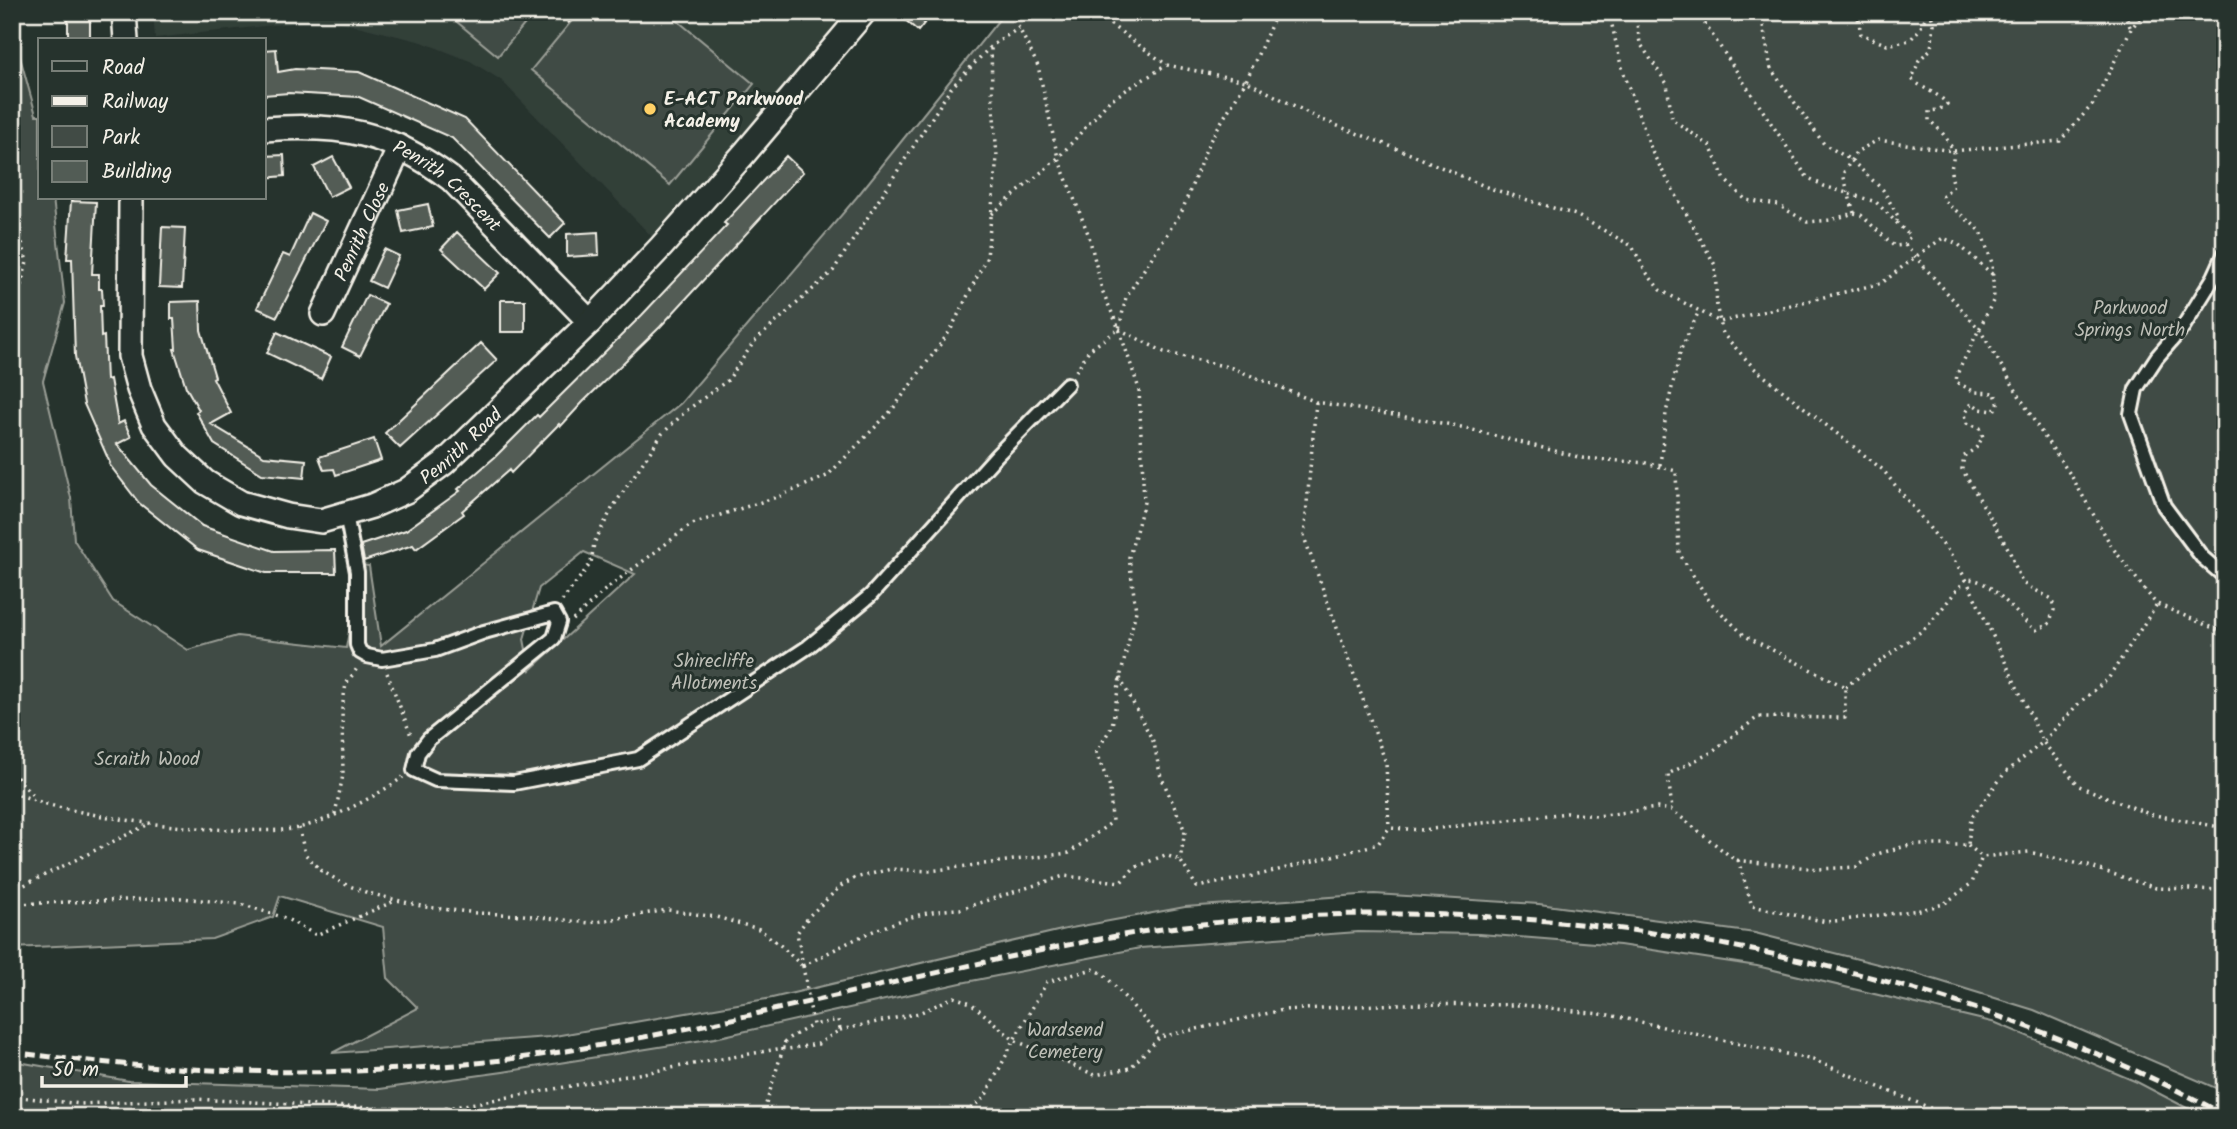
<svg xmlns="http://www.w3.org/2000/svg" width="2237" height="1129" font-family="Kalam,sans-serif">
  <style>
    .built { fill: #333f39 }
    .green { fill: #414b45; stroke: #9a9e96; stroke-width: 2; fill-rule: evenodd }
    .building { fill: #525c55; stroke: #f4f1e8; stroke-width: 2 }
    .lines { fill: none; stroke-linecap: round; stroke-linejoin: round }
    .service-casing { stroke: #f4f1e8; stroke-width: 18 }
    .minor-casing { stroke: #f4f1e8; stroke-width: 28 }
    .path { stroke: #f4f1e8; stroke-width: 3.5; stroke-dasharray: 2 5; stroke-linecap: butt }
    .service { stroke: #26332d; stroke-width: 12 }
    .minor { stroke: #26332d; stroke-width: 23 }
    .rail { stroke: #f4f1e8; stroke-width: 5; stroke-dasharray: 10 5; stroke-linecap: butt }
    .path-bridge { stroke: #f4f1e8; stroke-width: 3.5; stroke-dasharray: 2 5; stroke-linecap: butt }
    .poi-dot { fill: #ffd166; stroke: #26332d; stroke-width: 2.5 }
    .labels { text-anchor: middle; stroke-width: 6; stroke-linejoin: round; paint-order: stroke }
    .poi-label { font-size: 19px; font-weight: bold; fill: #f4f1e8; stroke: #26332d; text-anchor: start }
    .street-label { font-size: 19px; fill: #f4f1e8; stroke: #26332d }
    .park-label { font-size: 19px; fill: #bebfb7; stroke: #26332d }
  </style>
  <rect width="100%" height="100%" fill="#26332d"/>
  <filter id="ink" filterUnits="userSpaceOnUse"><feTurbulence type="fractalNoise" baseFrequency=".0143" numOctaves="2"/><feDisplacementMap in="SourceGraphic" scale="14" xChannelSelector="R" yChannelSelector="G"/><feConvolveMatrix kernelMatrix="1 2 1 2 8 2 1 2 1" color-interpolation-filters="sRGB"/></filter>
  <g filter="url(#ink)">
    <path class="built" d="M153,12H846L791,79L752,138L657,242L501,80L470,61L422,42L329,19L155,38Z"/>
    <path class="green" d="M445,12H535L498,56Z
      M579,12H667L754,84L670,185L531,70Z
      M1005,12H2225V1092L2034,1010L1917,974L1755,933L1539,904L1374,894L1185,907L1066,929L772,998L549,1037L332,1053L418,1008L388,978L383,927L280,896L273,917L212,939L12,948V28L36,115H40V198H53L65,303L43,381L71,498L74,540L113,601L188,650L237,636L346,648L361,565L369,566L381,646L681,403L856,198ZM584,552L635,574L530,670L524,639L539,588Z
      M1358,932L1480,934L1620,945L1757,966L1996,1023L2137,1082L2204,1117H12V1061L129,1081L380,1089L503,1072L715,1038L961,983L1140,948Z"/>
    <path class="building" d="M68,12H90V40H68Z
      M896,12H933L918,31Z
      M276,49L278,72L295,69L359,72L465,119L565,223L550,238L452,138L359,97L289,93L264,95V50Z
      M284,155L285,176L264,178V156Z
      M786,156L803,172L660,327L583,402L561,426L559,424L511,473L509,470L462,511L464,514L416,549L413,545L364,561L361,545L406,530L460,491L458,489L495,457L537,415L539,417L642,315L727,225L724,223Z
      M333,157L349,187L329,197L314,167Z
      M71,201L96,202L92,274H99V289H102L103,306H100L101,337L104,336L106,380L110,379L118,424L124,421L131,437L117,444L151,485L202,526L274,551L335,550L336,573H266L198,550L139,503L109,464L110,463L84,404L75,356L72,259H67Z
      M428,204L433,227L403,233L398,210Z
      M310,213L326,221L277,317L257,308L283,254L290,257Z
      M162,227L185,228L182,288L159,287Z
      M457,232L500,273L484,289L441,249Z
      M598,232L599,255L567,257V234Z
      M384,249L399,256L384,288L369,281Z
      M367,295L386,304L360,356L342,347Z
      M501,300H525V332H501Z
      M200,301L201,330L215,377L213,378L231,413L211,424L264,456L306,460L304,478L262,474L214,444L196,412L199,410L186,387L174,349H176L174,319H171V302Z
      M277,332L331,357L321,379L267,353Z
      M481,343L497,360L400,448L385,433Z
      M374,439L381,460L336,475L334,469L324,470L319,457Z"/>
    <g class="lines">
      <defs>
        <path id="service" d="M2225,253L2214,277L2183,327L2157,357L2136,389L2131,414L2164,506L2202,557L2225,577
          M346,514L357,572V645L360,652L367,656L382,659L435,650L484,632L554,613L559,622L554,638L429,739L418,753L414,770L436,780L514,783L638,759L808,647L870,596L997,455L1067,384"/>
        <g id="minor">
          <path d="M124,12L126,40"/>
          <path id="s1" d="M264,129C341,123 389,132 451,179L590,322"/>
          <path id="s2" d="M131,198L130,356L139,389L154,425L177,456L205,482L241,503L288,516L321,521L372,506L406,491L444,463L590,322L661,247L743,155L864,12"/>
          <path id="s3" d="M323,314L400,147"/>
        </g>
      </defs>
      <use href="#service" class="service-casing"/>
      <use href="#minor" class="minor-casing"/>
      <path class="path" d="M558,12L570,23
        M1005,12L1010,16L1021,12
        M1093,12L1167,65L1246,81L1320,119L1413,155L1489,188L1576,215L1632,246L1646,272L1660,290L1720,322L1882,283L1915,257L1943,238L1958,244L1992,274
        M1609,12L1621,65L1653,154L1715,265L1717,309L1723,334L1754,368L1883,470L1948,551L1966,579L2043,742L2079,786L2149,814L2225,828
        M1635,12L1640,43L1667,84L1672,119L1710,146L1725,180L1746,200L1778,205L1807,222L1831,220L1854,213L1861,215L1894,246L1905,245L1910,236L1876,202L1824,186L1807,177L1697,12
        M1763,12L1762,20L1771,69L1824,144L1851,160L1883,190L1898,216L1897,221
        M1857,12L1861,34L1887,45L1910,40L1920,29L1928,12
        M2124,12L2131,29
        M12,202L27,262L12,321
        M1854,213L1843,174L1856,152L1878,140L1953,151L2060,141L2093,104L2131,29L2144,12
        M992,214L1058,158L1110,100L1167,65
        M1905,245L1980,330L2039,429L2072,477L2112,547L2153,600L2157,604L2225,633
        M1119,329L1164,352L1232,368L1316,402L1453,425L1582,458L1646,463L1676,471L1679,553L1710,602L1745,636L1845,687V718L1758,717L1710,753L1668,774L1672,810
        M1076,371L1089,350L1119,329L1126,297L1182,211L1208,144L1246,81L1277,12
        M1316,402L1304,537L1386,763L1389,828
        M1660,465L1666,413L1681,349L1699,311
        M562,601L591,563L594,543L613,507L662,434L686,411L728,380L754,342L833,271L951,88L991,46L1019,28
        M573,620L605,590L692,524L780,496L827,476L892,410L950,331L987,257L997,157L992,90L991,46
        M387,673L412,738
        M1120,678L1154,743L1160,774L1185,831L1180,860
        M1845,687L1927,627L1966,579C1993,578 2014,615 2036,630L2049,624L2054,610L2052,599L2022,583L2009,550L1962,469L1964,456L1976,448L1983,437L1980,428L1967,423L1965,414L1972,403L1980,409L1994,411L1998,403L1995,393L1975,392L1956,382L1957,374L1994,299L1992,263L1981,231L1944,201L1943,196L1954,185C1947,167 1955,164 1953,152C1951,142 1937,125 1929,121V111L1939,110L1947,104C1938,92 1923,90 1912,79L1919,60L1931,49L1934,24L1930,12
        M12,772L35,798
        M12,793C28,797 43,804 58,807C115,820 175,828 233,830C255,830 277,832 298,828C329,821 377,796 403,777
        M335,814L343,775L342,708L346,684L358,667
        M299,828L305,854L322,871L342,883L368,893L425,907L477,913L523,915L589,923L668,910L716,917L759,929L780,945L801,965
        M1968,845L1982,857L2029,852L2088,866L2156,888L2225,890
        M1738,860L1752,906L1827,922L1920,910L1944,904L1972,883L1982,857
        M12,891L151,823
        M12,904L181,898L241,904L285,918L316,935L395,901
        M803,966C849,942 906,910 960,909L1064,876L1121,882L1134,868L1165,855L1180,860L1197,887L1263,874L1378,844L1389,828L1423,830L1567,813L1597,816L1657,808L1672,810L1735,860L1819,869L1856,867L1877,854L1910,845H1968L1971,818L2004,774L2043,742L2079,703L2108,679L2157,604
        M803,966L797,933L810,915L841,886L855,878L891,869L929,871L1069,853L1112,822L1110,787L1096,753L1112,726L1120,678L1136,611L1129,557L1144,502L1139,389L1119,329L1102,290L1089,236L1058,158L1038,66L1019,28L1010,16L1012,12
        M840,1030L919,1013L954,997L971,1003L1014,1040L1095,1075L1130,1068L1160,1037L1283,1010L1398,1004L1522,1005L1609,1015L1813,1060L1952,1117
        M12,1096L80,1104L194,1099L431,1111L783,1048L788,1049L818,1044L840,1030L838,1020L813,1025
        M762,1117L785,1042L789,1038L813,1025L812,1019
        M960,1117L985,1097L1014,1040L1047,982L1093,969L1104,974L1160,1037"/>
      <use href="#service" class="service"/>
      <use href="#minor" class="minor"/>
      <path class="rail" d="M12,1052C200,1077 391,1081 578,1049C757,1019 932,969 1111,937C1470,874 1904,942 2225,1115"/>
      <path class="path-bridge" d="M803,966L812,1019"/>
    </g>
  </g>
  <circle class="poi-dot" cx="650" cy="109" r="7"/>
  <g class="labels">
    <g class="poi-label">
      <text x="664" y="105">E-ACT Parkwood<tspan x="664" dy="22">Academy</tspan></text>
    </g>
    <g class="street-label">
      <text dy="7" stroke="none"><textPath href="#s1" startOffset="200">Penrith Crescent</textPath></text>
      <text dy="7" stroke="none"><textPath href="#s3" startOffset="91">Penrith Close</textPath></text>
      <text dy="7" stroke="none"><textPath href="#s2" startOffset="593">Penrith Road</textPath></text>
    </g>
    <g class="park-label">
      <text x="2130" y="314">Parkwood<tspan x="2130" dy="22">Springs North</tspan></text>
      <text x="714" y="667">Shirecliffe<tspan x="714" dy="22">Allotments</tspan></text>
      <text x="147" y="765">Scraith Wood</text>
      <text x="1065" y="1036">Wardsend<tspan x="1065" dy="22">Cemetery</tspan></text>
    </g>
  </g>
  <rect width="2237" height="1129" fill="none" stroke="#26332d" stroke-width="42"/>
  <rect x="21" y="21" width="2195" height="1087" fill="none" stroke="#f4f1e8" stroke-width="2.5" filter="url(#ink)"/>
  <rect x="38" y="38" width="228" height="161" fill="#26332d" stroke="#787f78" stroke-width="2"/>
  <rect x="52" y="61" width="35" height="10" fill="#26332d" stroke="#787f78" stroke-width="2"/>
  <text x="102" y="74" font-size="21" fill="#f4f1e8">Road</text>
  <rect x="52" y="96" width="35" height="10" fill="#f4f1e8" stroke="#787f78" stroke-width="2"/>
  <text x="102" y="108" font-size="21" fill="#f4f1e8">Railway</text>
  <rect x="52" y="126" width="35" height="21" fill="#414b45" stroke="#787f78" stroke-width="2"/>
  <text x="102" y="144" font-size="21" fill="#f4f1e8">Park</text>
  <rect x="52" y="161" width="35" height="21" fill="#525c55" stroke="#787f78" stroke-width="2"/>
  <text x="102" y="178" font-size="21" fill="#f4f1e8">Building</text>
  <path d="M42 1076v10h144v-10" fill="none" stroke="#f4f1e8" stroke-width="3.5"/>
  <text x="52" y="1076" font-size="21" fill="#f4f1e8" stroke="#26332d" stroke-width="5" paint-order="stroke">50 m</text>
</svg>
